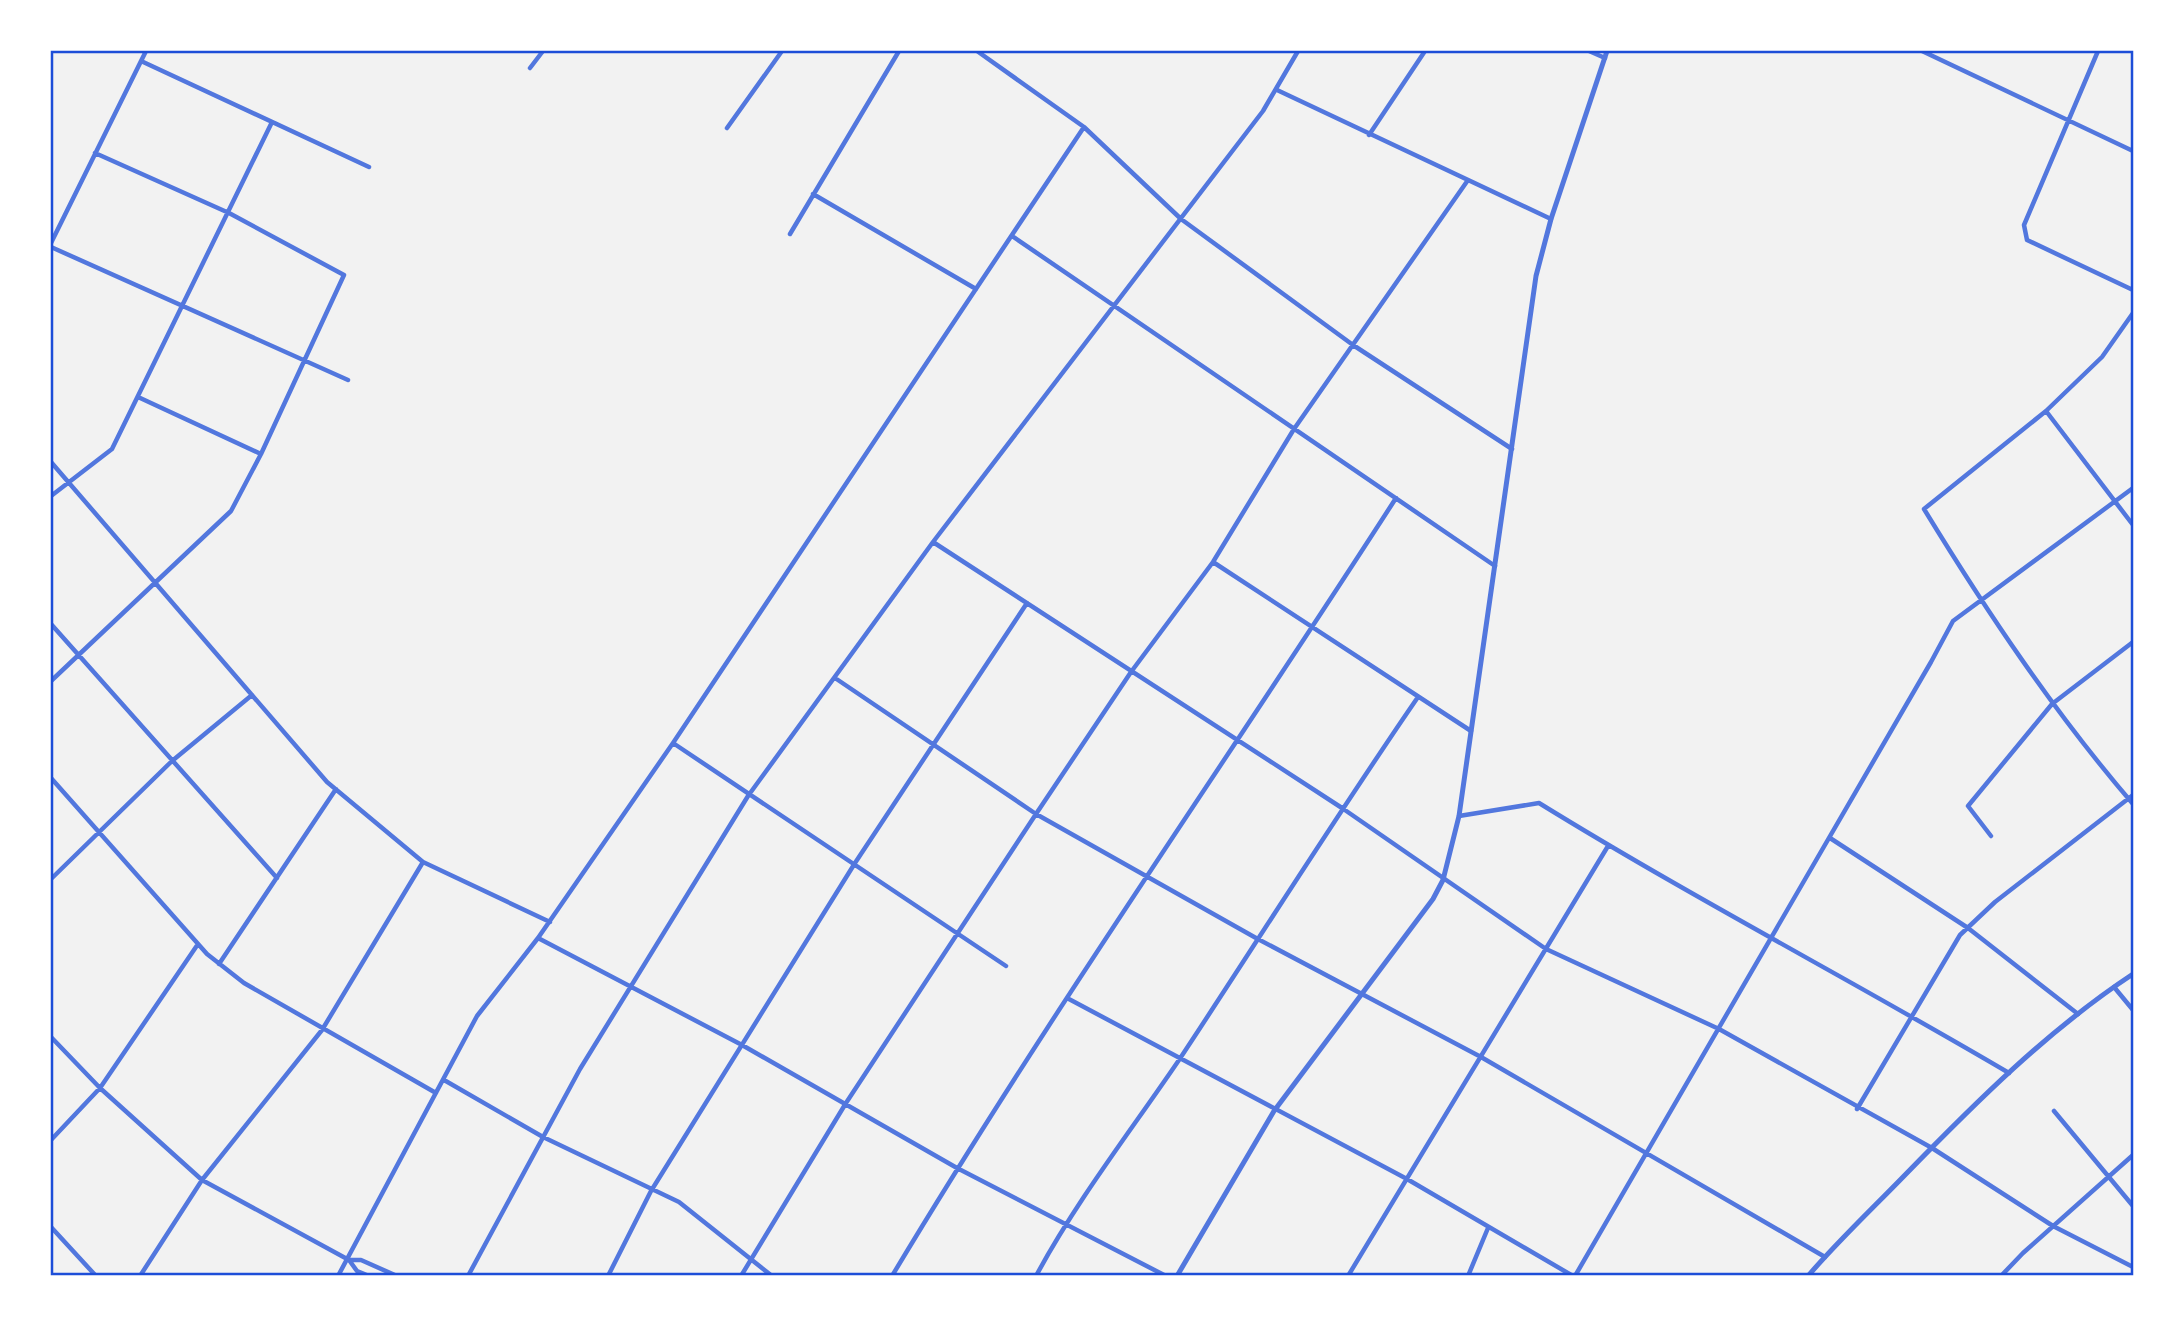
<svg xmlns="http://www.w3.org/2000/svg" width="2184" height="1327" font-family="Montserrat,sans-serif">
  <style>
    .lines { fill: none; stroke-linecap: round; stroke-linejoin: round }
    .minor { stroke: #5277de; stroke-width: 4.5 }
    .tertiary { stroke: #5277de; stroke-width: 5 }
    .neatline { fill: none; stroke: #1d4ed8; stroke-width: 2.5 }
  </style>
  <rect width="100%" height="100%" fill="#f2f2f2"/>
  <g class="lines">
    <path class="minor" d="M977,51L1084,127L1181,219L1353,345L1512,449
      M1589,51L1605,58
      M1922,51L2133,151
      M2098,51L2024,225L2027,240L2133,290
      M141,61L369,167
      M530,68L543,51
      M1277,90L1551,219
      M727,128L782,51
      M1369,135L1425,51
      M813,194L976,289
      M790,234L899,51
      M1012,236L1495,566
      M51,243L146,51
      M51,247L348,380
      M2133,313L2102,357L2046,411L1924,509C1987,612 2054,712 2133,804
      M138,397L261,454
      M2046,411L2133,525
      M51,462L327,782L423,862L550,922
      M51,496L112,449L272,122
      M933,542L1342,808L1546,949L1719,1029L1932,1148L2053,1226L2133,1267
      M1213,562L1471,731
      M51,624L277,878
      M835,678L1036,814L1256,938L1481,1057L1825,1257
      M51,681L231,511L261,454L344,275L229,213L95,153
      M673,743L1006,966
      M51,778L207,954L244,983L436,1093
      M1459,816L1539,803C1693,898 1853,981 2009,1073
      M1991,836L1968,806L2052,704L2133,642
      M1830,838L1968,928L2078,1014
      M51,879L172,761L252,695
      M538,938L742,1045L957,1168L1166,1276
      M219,964L336,789
      M2114,987L2133,1010
      M1067,998L1407,1179L1573,1276
      M51,1037L100,1088L202,1180L349,1260
      M444,1080L543,1137L679,1202L772,1276
      M1857,1109L1960,935L1995,902L2133,795
      M2054,1111L2133,1206
      M51,1140L100,1088L198,944
      M51,1227L96,1276
      M140,1276L202,1180L322,1030L423,862
      M338,1276L477,1016L538,938L673,743L1084,127
      M369,1276L357,1271L349,1260H361L397,1276
      M468,1276L580,1069L748,796L933,542L1263,111L1298,51
      M608,1276L651,1191L855,863L1027,603
      M741,1276L846,1103L1036,814L1131,672L1213,562L1294,429L1468,180
      M892,1276C1051,1011 1229,758 1396,498
      M1036,1276C1077,1200 1130,1132 1179,1060C1259,939 1336,816 1418,697
      M1348,1276L1608,846
      M1468,1276L1488,1228
      M1575,1276L1931,662L1953,621L2133,488
      M2001,1276L2023,1253L2133,1155"/>
    <path class="tertiary" d="M1177,1276L1274,1111L1433,899L1443,880L1459,816L1536,276L1551,219L1607,51
      M1808,1276C1838,1241 1872,1209 1904,1176C1975,1103 2048,1030 2133,974"/>
  </g>
  <rect width="2184" height="1327" fill="none" stroke="#ffffff" stroke-width="105"/>
  <rect x="52" y="52" width="2080" height="1222" class="neatline"/>
</svg>
